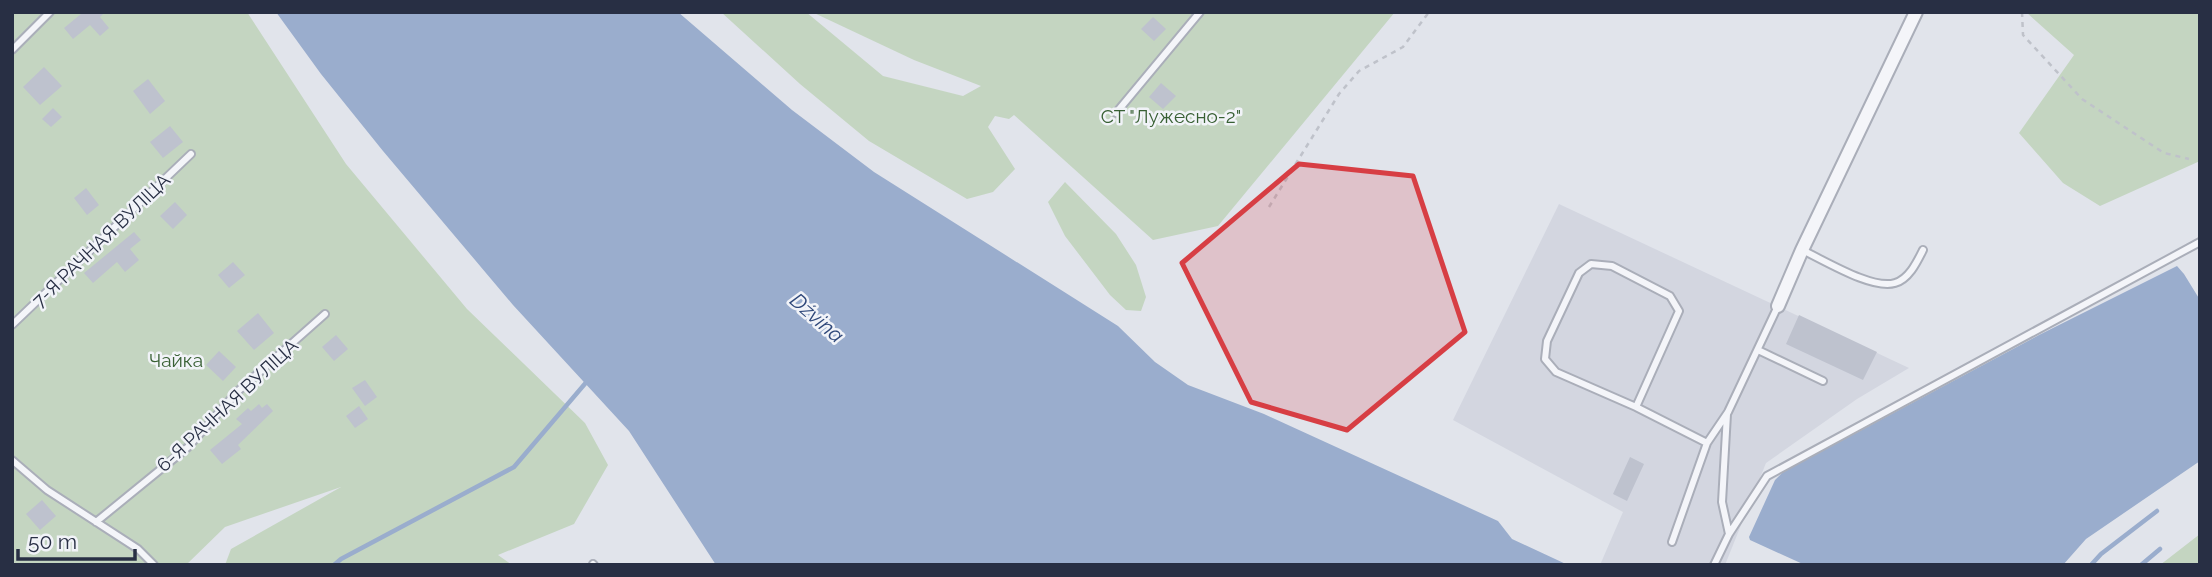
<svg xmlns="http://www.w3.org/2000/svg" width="2212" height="577" font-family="Raleway,sans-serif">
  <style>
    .built { fill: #d3d6e0 }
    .green { fill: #c4d5c1 }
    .water { fill: #9aadcd }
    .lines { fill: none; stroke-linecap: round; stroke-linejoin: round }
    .stream { stroke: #9aadcd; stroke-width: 4.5 }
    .building { fill: #bec2ce }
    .lane-casing { stroke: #aaaeb9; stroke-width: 10 }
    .street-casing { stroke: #aaaeb9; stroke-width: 16 }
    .path { stroke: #bfc2ca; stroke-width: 2.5; stroke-dasharray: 5 5; stroke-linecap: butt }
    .lane { stroke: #f4f5f9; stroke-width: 6 }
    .street { stroke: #f4f5f9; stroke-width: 12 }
    .marked { fill: #d73e44; fill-opacity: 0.2; stroke: #d73e44; stroke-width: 5; stroke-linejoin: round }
    .labels { text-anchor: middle; stroke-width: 5; stroke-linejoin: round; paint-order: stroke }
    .park-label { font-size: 19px; fill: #386034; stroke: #f1f3f8 }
    .street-label { font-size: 19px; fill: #282f44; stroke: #f1f3f8 }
    .water-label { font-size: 21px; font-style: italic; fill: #2f487a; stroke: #f1f3f8 }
  </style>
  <rect width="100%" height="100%" fill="#e1e4eb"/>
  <path class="built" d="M1559,204L1909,368L1857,399L1766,463L1725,565H1600L1623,512L1453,420Z"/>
  <path class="green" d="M12,12H247L346,164L467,309L585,423L608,465L574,524L498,555L512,565H225L231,549L341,487L225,527L186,565H12Z
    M721,12H806L883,76L963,96L981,86L914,60L812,12H1395L1218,226L1153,240L1014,115L1009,119L995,116L988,127L1015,169L993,192L967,199L869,141L800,84Z
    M2026,12H2200V161L2100,206L2063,183L2019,133L2074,55Z
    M1065,182L1116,234L1136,265L1146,297L1141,311L1126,310L1110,295L1065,236L1048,202Z
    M2200,534V565H2160Z"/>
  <path class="water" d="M276,12H678L792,110L874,172L1118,326L1155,362L1188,385L1264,414L1498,521L1512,539L1568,565H716L629,431L513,305L383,151L321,74Z
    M2177,266L2184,274L2200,300V461L2086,539L2063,565H1805L1750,540L1749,537L1775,480L1783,472L2039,335Z"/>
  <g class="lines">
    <path class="stream" d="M334,565L341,559L514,467L589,379
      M2091,565L2101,554L2157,511
      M2141,565L2160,549"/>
  </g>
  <path class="building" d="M79,12H105L100,17L109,28L100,36L90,25L73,39L64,28L81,14Z
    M1153,17L1166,29L1154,41L1141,29Z
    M44,67L62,86L40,105L23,87Z
    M148,79L165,101L150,114L133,91Z
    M1161,83L1176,96L1163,109L1149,97Z
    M53,108L62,117L51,127L42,119Z
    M170,126L183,142L163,158L150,142Z
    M86,188L99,205L87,215L74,198Z
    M175,202L187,215L173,229L160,216Z
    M134,232L141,240L130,249L139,260L125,272L117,262L93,283L84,273Z
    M233,262L245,275L229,288L218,275Z
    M258,313L274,333L254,350L237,331Z
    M1799,315L1877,352L1863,380L1786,344Z
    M336,335L348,349L334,361L322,347Z
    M219,351L236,367L223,381L206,365Z
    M365,380L377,397L365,406L352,388Z
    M259,404L262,408L267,404L273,411L238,445L241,449L222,464L210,450L242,424L236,419L248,408L251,411Z
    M359,406L368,419L355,428L346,416Z
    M1630,457L1644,464L1627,501L1613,494Z
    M42,500L56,516L40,530L26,514Z"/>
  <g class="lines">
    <defs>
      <path id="lane" d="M12,50L50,12
        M1116,113L1200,12
        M1802,250C1824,260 1872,290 1895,283C1909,279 1917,262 1923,250
        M12,325L191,154
        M1758,350L1823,381
        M1636,407L1679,311L1670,296L1612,266L1591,264L1579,273L1547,341L1545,359L1556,372L1636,407L1707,443
        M12,460L47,490L138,549L154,565
        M96,522L188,447L237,392L325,314
        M1729,534L1767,476L2200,242
        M1672,542L1707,443L1728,412L1778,306
        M593,564L594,565
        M1714,565L1729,534L1722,502L1727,414"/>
      <path id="street" d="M1778,306L1802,250L1916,12"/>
    </defs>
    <use href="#lane" class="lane-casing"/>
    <use href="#street" class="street-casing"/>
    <path class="path" d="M2022,12L2023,35L2082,99L2164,153L2189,159
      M1269,207L1339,94L1359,71L1403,47L1429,12"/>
    <use href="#lane" class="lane"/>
    <use href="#street" class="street"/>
  </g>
  <path class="marked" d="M1299,164L1413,176L1465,332L1347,430L1251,402L1182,263Z"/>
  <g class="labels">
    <g class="park-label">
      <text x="1171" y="123">СТ "Лужесно-2"</text>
      <text x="176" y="367">Чайка</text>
    </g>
    <g class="street-label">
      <text transform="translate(101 240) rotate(-44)" y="7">7-Я РАЧНАЯ ВУЛІЦА</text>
      <text transform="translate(227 405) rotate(-43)" y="7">6-Я РАЧНАЯ ВУЛІЦА</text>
    </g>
    <g class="water-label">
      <text transform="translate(817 318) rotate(41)" y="7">Dźvina</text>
    </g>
  </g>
  <rect width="2212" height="577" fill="none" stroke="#282f44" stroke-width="28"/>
  <path d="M18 549v10h117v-10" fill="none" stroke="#282f44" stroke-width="3.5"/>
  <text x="28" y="549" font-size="21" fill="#282f44" stroke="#f1f3f8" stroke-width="5" paint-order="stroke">50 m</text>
</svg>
